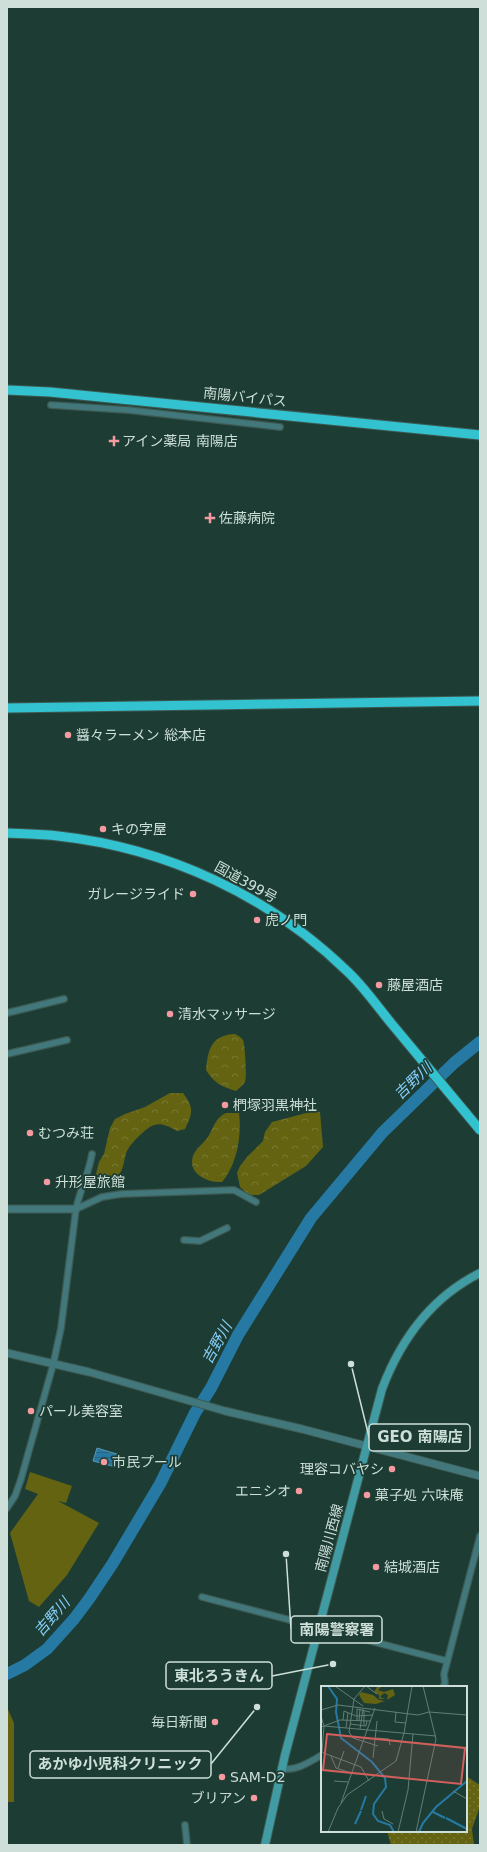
<svg xmlns="http://www.w3.org/2000/svg" width="487" height="1852" font-family="'DejaVu Sans','Noto Sans JP',sans-serif">
  <style>
    .green { fill: #636312 }
    .forest { fill: url(#forest-crowns) }
    .park { fill: url(#park-dots) }
    .water { fill: url(#water-rules); stroke: #5798b2 }
    .lines { fill: none; stroke-linecap: round; stroke-linejoin: round }
    .river { stroke: #2579a2; stroke-width: 12 }
    .minor-casing { stroke: #3d5a52; stroke-width: 8 }
    .tertiary-casing { stroke: #3d5a52; stroke-width: 9 }
    .secondary-casing { stroke: #3d5a52; stroke-width: 10 }
    .trunk-casing { stroke: #3d5a52; stroke-width: 11 }
    .minor { stroke: #42777c; stroke-width: 5.5 }
    .tertiary { stroke: #42777c; stroke-width: 7 }
    .secondary { stroke: #409ba3; stroke-width: 8 }
    .trunk { stroke: #32c2d0; stroke-width: 9 }
    .poi-dot { fill: #f49aa0; stroke: #1d3d34; stroke-width: 1.5 }
    .labels { text-anchor: middle; stroke-width: 3.5; stroke-linejoin: round; paint-order: stroke }
    .street-label { font-size: 14px; fill: #cddfd8; stroke: #1d3d34 }
    .poi-label { font-size: 14px; fill: #cddfd8; stroke: #1d3d34; text-anchor: start }
    .water-label { font-size: 15px; font-style: italic; fill: #87cffa; stroke: #1d3d34 }
    .inset-river { fill: none; stroke: #2579a2; stroke-width: 2 }
    .inset-road { fill: none; stroke: #637e76; stroke-width: 1 }
    .view { fill: #d35f5d; fill-opacity: 0.15; stroke: #d35f5d; stroke-width: 2 }
    .inset-edge { fill: none; stroke: #cddfd8; stroke-width: 2 }
    .leader { fill: none; stroke: #cddfd8; stroke-width: 1.5 }
    .callout-dot { fill: #cddfd8; stroke: #1d3d34; stroke-width: 1.5 }
    .callout { fill: #1d3d34; stroke: #cddfd8; stroke-width: 1.5 }
    .callout-label { font-size: 15px; text-anchor: middle; font-weight: bold; fill: #cddfd8 }
  </style>
  <defs>
    <pattern id="forest-crowns" width="20" height="18" patternUnits="userSpaceOnUse"><rect width="20" height="18" fill="#636312"/><path d="M2 6a3 3 0 1 1 6 0M12 15a3 3 0 1 1 6 0" fill="none" stroke="#787934"/></pattern>
    <pattern id="park-dots" width="8" height="8" patternUnits="userSpaceOnUse"><rect width="8" height="8" fill="#636312"/><path d="M2 2h.1M6 6h.1" fill="none" stroke="#787934" stroke-width="1.8" stroke-linecap="round"/></pattern>
    <pattern id="water-rules" width="6" height="5" patternUnits="userSpaceOnUse"><rect width="6" height="5" fill="#2579a2"/><path d="M0 2.5h6" fill="none" stroke="#2f637b"/></pattern>
  </defs>
  <rect width="100%" height="100%" fill="#1d3d34"/>
  <path class="green" d="M30,1472L72,1486L66,1503L58,1501L99,1523L67,1575L39,1607L29,1601L10,1533L38,1494L25,1489Z
    M7,1707L14,1723V1802H7Z"/>
  <path class="forest" d="M235,1034C237,1035 241,1037 243,1040C245,1043 247,1078 245,1082C243,1085 238,1089 236,1091C222,1087 214,1083 206,1070C208,1050 211,1035 235,1034Z
    M170,1093H183C194,1108 193,1112 185,1129L177,1131C159,1121 154,1122 139,1136C134,1141 130,1145 127,1151C123,1160 125,1172 114,1179C111,1180 105,1180 102,1180L96,1174L99,1162L104,1154L110,1128L115,1119L125,1114L145,1107Z
    M314,1111L320,1112L323,1147L306,1166L259,1195H249L240,1187L237,1173L240,1166L247,1157L263,1141L265,1132L272,1122Z
    M226,1113H239C242,1135 237,1165 222,1182C209,1183 187,1174 193,1156C196,1148 203,1144 208,1137C214,1127 215,1118 226,1113Z"/>
  <path class="park" d="M466,1776L480,1785V1806L472,1829L474,1845H391L387,1831H466Z"/>
  <path class="water" d="M97,1448L120,1455L116,1467L93,1461Z"/>
  <g class="lines">
    <path class="river" d="M7,1674L25,1665L47,1649L74,1619L89,1599L113,1563L160,1484L195,1413L211,1388L238,1335L311,1218L382,1133L454,1063L480,1042"/>
    <defs>
      <path id="minor" d="M51,405L128,410L280,427
        M7,1013L64,999
        M7,1054L67,1040
        M76,1209L102,1197L121,1194L234,1190L256,1202
        M184,1240L200,1241L227,1228
        M7,1508L15,1496L21,1479L53,1365L61,1328L76,1209C80,1190 89,1173 92,1154
        M202,1597L447,1661
        M443,1687L445,1683L444,1674L480,1536
        M281,1768C296,1772 309,1762 322,1755
        M185,1825L187,1845"/>
      <path id="tertiary" d="M7,1209H76
        M7,1353L89,1372L225,1411L302,1429L480,1476"/>
      <path id="secondary" d="M265,1845L285,1755L382,1389C401,1339 432,1297 480,1273"/>
      <path id="trunk" d="M7,390L50,392L480,435
        M7,708L480,701
        M7,833C24,834 41,834 58,836C167,848 270,896 348,972C364,987 377,1006 391,1023C421,1059 450,1094 480,1130"/>
    </defs>
    <use href="#minor" class="minor-casing"/>
    <use href="#tertiary" class="tertiary-casing"/>
    <use href="#secondary" class="secondary-casing"/>
    <use href="#trunk" class="trunk-casing"/>
    <use href="#minor" class="minor"/>
    <use href="#tertiary" class="tertiary"/>
    <use href="#secondary" class="secondary"/>
    <use href="#trunk" class="trunk"/>
  </g>
  <g class="poi-dot">
    <path d="M112 435h4v4h4v4h-4v4h-4v-4h-4v-4h4z"/>
    <path d="M208 512h4v4h4v4h-4v4h-4v-4h-4v-4h4z"/>
    <circle cx="68" cy="735" r="4"/>
    <circle cx="103" cy="829" r="4"/>
    <circle cx="193" cy="894" r="4"/>
    <circle cx="257" cy="920" r="4"/>
    <circle cx="379" cy="985" r="4"/>
    <circle cx="170" cy="1014" r="4"/>
    <circle cx="225" cy="1105" r="4"/>
    <circle cx="30" cy="1133" r="4"/>
    <circle cx="47" cy="1182" r="4"/>
    <circle cx="31" cy="1411" r="4"/>
    <circle cx="104" cy="1462" r="4"/>
    <circle cx="392" cy="1469" r="4"/>
    <circle cx="299" cy="1491" r="4"/>
    <circle cx="367" cy="1495" r="4"/>
    <circle cx="376" cy="1567" r="4"/>
    <circle cx="215" cy="1722" r="4"/>
    <circle cx="222" cy="1777" r="4"/>
    <circle cx="254" cy="1798" r="4"/>
  </g>
  <g class="labels">
    <g class="street-label">
      <text transform="translate(245 397) rotate(6)" y="5">南陽バイパス</text>
      <text transform="translate(246 882) rotate(29)" y="5">国道399号</text>
      <text transform="translate(329 1538) rotate(-75)" y="5">南陽川西線</text>
    </g>
    <g class="poi-label">
      <text x="122" y="446">アイン薬局 南陽店</text>
      <text x="219" y="523">佐藤病院</text>
      <text x="76" y="740">醤々ラーメン 総本店</text>
      <text x="111" y="834">キの字屋</text>
      <text x="185" y="899" text-anchor="end">ガレージライド</text>
      <text x="265" y="925">虎ノ門</text>
      <text x="387" y="990">藤屋酒店</text>
      <text x="178" y="1019">清水マッサージ</text>
      <text x="233" y="1110">椚塚羽黒神社</text>
      <text x="38" y="1138">むつみ荘</text>
      <text x="55" y="1187">升形屋旅館</text>
      <text x="39" y="1416">パール美容室</text>
      <text x="112" y="1467">市民プール</text>
      <text x="384" y="1474" text-anchor="end">理容コバヤシ</text>
      <text x="291" y="1496" text-anchor="end">エニシオ</text>
      <text x="375" y="1500">菓子処 六味庵</text>
      <text x="384" y="1572">結城酒店</text>
      <text x="207" y="1727" text-anchor="end">毎日新聞</text>
      <text x="230" y="1782">SAM-D2</text>
      <text x="246" y="1803" text-anchor="end">ブリアン</text>
    </g>
    <g class="water-label">
      <text transform="translate(413 1081) rotate(-44)" y="5">吉野川</text>
      <text transform="translate(217 1343) rotate(-61)" y="5">吉野川</text>
      <text transform="translate(52 1617) rotate(-49)" y="5">吉野川</text>
    </g>
  </g>
  <g transform="translate(321 1686)">
    <rect width="146" height="146" fill="#1d3d34"/>
    <path d="M51,0H61L57,4L63,6L72,3L74,9L66,14L67,9L63,7L59,11L64,13H58V9L53,6L56,1Z" fill="#636312"/>
    <path d="M40,6L52,9L58,14L64,15L55,18L43,17L38,9Z" fill="#636312"/>
    <path class="inset-river" d="M7,0L16,13L15,26L20,52L51,76L64,92L65,101L53,118L52,128L57,135L69,139L73,146M40,124L45,110M112,126L124,132M125,132L146,143M34,138L40,125M98,146L102,137L115,121L146,95"/>
    <path class="inset-road" d="M14,0L42,20M44,0L33,13L28,46L32,52L57,60M45,0L56,8M0,24L17,19L97,29L108,26M75,26L74,36L85,37M108,26L146,29M0,30L3,40L92,48L87,104L77,146M22,34L23,25L35,30L52,29M36,35V23L49,26M38,35L39,23M29,38L45,40L46,35M43,39V25M0,41L19,34L50,35M25,42L27,27M39,43L42,23M83,47L91,0M92,48L115,50M54,52L68,53L69,59M0,66L40,81L48,95M1,66L3,40M10,70L15,82L30,87M52,72L56,35M17,82L23,65M13,95L27,96M132,105L146,113M20,117L54,22M61,125L63,133L72,138M7,146L17,122L26,109L75,75L83,47M95,146L115,53L102,0"/>
    <path class="view" d="M6,48L144,62L140,98L2,84Z"/>
    <rect width="146" height="146" class="inset-edge"/>
  </g>
  <path class="leader" d="M351 1364L369 1437M286 1554L291 1629M333 1664L272 1676M257 1707L211 1764"/>
  <g class="callout-dot">
    <circle cx="351" cy="1364" r="4"/>
    <circle cx="286" cy="1554" r="4"/>
    <circle cx="333" cy="1664" r="4"/>
    <circle cx="257" cy="1707" r="4"/>
  </g>
  <g class="callout">
    <rect x="369" y="1424" width="101" height="27" rx="4"/>
    <rect x="291" y="1616" width="91" height="27" rx="4"/>
    <rect x="166" y="1662" width="106" height="27" rx="4"/>
    <rect x="30" y="1751" width="181" height="27" rx="4"/>
  </g>
  <g class="callout-label">
    <text x="420" y="1442">GEO 南陽店</text>
    <text x="337" y="1635">南陽警察署</text>
    <text x="219" y="1681">東北ろうきん</text>
    <text x="120" y="1769">あかゆ小児科クリニック</text>
  </g>
  <rect width="487" height="1852" fill="none" stroke="#cddfd8" stroke-width="16"/>
</svg>
